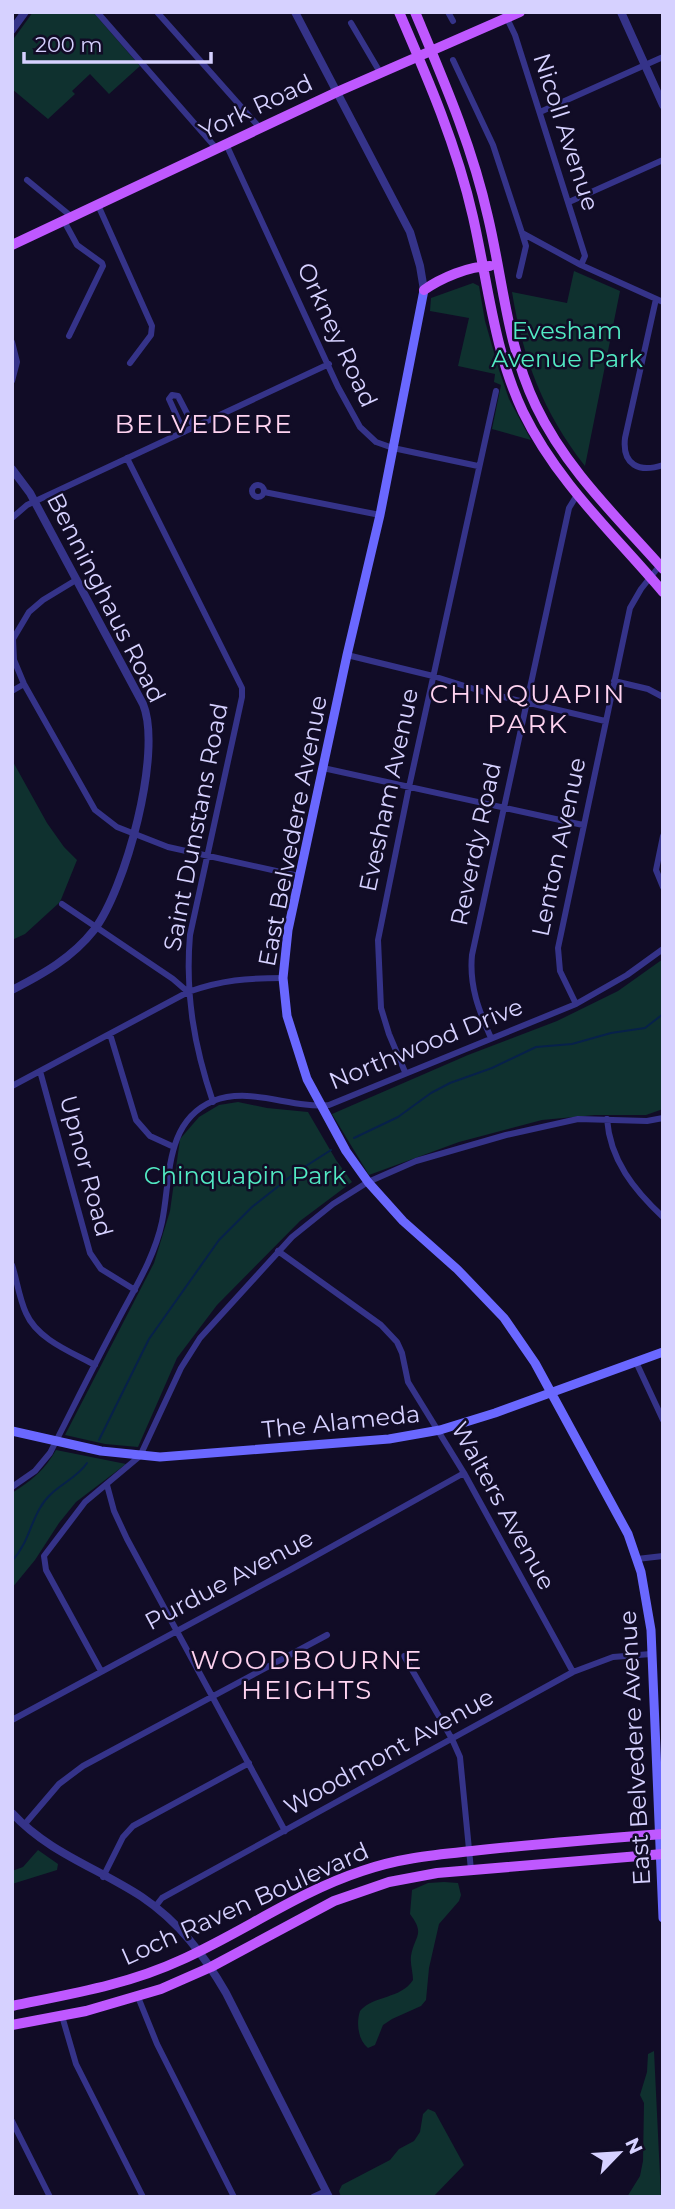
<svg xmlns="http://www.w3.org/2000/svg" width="675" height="2209" font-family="Montserrat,sans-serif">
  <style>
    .green { fill: #0f312f }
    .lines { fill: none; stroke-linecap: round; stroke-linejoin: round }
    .stream { stroke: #07214a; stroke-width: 2 }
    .minor { stroke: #353389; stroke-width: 6 }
    .tertiary { stroke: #353389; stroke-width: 8 }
    .secondary { stroke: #6a68ff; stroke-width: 9 }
    .primary { stroke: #bf58ff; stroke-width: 10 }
    .labels { text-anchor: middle; stroke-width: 5; stroke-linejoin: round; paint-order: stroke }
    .street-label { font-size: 24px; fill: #d6d1ff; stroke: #110c26 }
    .park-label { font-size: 24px; fill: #52eac3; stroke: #110c26 }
    .neighbourhood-label { font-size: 26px; letter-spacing: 2px; fill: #ffd3f0; stroke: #110c26 }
  </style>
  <rect width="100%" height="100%" fill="#110c26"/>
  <path class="green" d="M33,12H93L140,66L109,94L90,74L72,91L75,94L48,119L12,89V41Z
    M574,271L620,291L585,466C543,412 523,359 512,292L567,303Z
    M473,283L479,286L485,321L499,370L509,399L531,440L492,429L501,385L494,382L495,374L458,366L469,318L430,311L431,298Z
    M12,760L47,823L64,847L77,860L60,902L25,934L12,940Z
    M663,959V1109L646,1115H595L542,1120L459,1142L369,1175L332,1114L468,1055L557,1021L618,991Z
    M238,1102L267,1108L308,1112L336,1160L352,1182L300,1221L217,1305L177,1358L138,1447L105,1444L65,1435L154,1263L170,1211L180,1139L199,1117L219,1105Z
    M56,1450L126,1464L76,1502L59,1523L35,1560L12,1588V1493C31,1481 45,1470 56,1450Z
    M38,1850L58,1864L57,1870L12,1884V1871L23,1867Z
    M444,1882L458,1883L461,1895L459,1901L439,1924L429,1968L426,2000L421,2006L392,2019L383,2025L375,2045L368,2048C358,2040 356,2023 360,2011C374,1995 401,1999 413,1980C413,1972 410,1964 411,1956C414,1936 426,1935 410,1914L412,1890L428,1883Z
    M654,2051L661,2197H627L640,2176L643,2161L644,2103L640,2095L647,2072L648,2054Z
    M428,2109L435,2112L464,2165L433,2197H341L339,2191L342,2185L390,2160L399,2149L414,2141L420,2132L423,2114Z"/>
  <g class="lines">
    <path class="stream" d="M354,1138L398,1117L431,1093L450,1083L492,1068L536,1047L572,1044L611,1033L645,1028L663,1014
      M99,1440L149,1339L219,1240L252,1207L295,1173L331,1150
      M12,1561C28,1543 29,1527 40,1508C51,1487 75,1481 87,1463"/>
    <path class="minor" d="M97,12L216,148
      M157,12L260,128
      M448,12L453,21
      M504,12L515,35L585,256L581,265
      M351,23L381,74
      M453,60L493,145L522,233L526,246L519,276
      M540,112L663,57
      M226,144L338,387L360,427L376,442L393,448L478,466
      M27,180L72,217
      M569,202L663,160
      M98,205L152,326L151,335L130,363
      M64,221L77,245L102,263L103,266L69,336
      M522,233L581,265L663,302
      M656,299L625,438C622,465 639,473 663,465
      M12,342L17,362L12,381
      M184,432L169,399L172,395L178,396L194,427
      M127,458L242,688V697L190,935C185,994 194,1046 213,1102
      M252 491a6 6 0 1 1 12 0a6 6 0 1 1-12 0Z
      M264,492L380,515
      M12,518L27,505L329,364
      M76,580L43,600L29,612L13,639L14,660L24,684L95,810L117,827L168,847L299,876
      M347,655L433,676L487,693L605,721
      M614,681L648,689L663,697
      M12,691L24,684
      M323,768L583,825
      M663,836L656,870L663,887
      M62,904L173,979L188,992
      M576,1004L560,971L558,948L630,608L641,589L661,564
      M110,1034L136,1120L150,1136L174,1147
      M491,1038C479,1011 469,986 472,955L569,508L577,495
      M40,1071L90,1253L101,1269L135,1290
      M405,1072L389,1034L381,1008L378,940L409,787L496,391
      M12,1086L188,992C222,980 247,978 283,978
      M607,1119C610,1160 634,1190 663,1217
      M278,1251L381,1325L397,1342L402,1353L408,1382L464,1473L573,1672
      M12,1265C17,1280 19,1298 26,1313C37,1339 71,1352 95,1365
      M636,1362L663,1420
      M107,1485L114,1511L127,1539L285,1831
      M12,1487L35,1471L50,1453C72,1410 93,1367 116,1324C133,1291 154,1259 162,1222C171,1179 164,1122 213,1101C251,1086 291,1109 329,1105L576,1004L627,975L663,949
      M637,1559L663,1556
      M404,1656L452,1739L460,1757L471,1870
      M101,1671L46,1570L44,1556L85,1502L140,1456L181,1368L200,1338L292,1237L333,1204L368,1182L416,1161L506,1135L578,1119L647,1121L663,1118
      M12,1720L290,1570L464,1473
      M24,1825L59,1784L83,1766L327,1635
      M103,1877L123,1837L133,1826L249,1763
      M155,1907L162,1898L573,1672L613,1657L651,1654
      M138,1997L157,2044L234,2197
      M62,2016L76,2064L143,2197
      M12,2121L50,2197
      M313,2197L326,2191"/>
    <path class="tertiary" d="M295,12L410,232L420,266L424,290
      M621,12L663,105
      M12,30L25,12
      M12,469L30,493L143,704C163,752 125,890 94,930C72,958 43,974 12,990
      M12,1813C49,1853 98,1868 142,1897C179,1922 204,1955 226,1993L329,2197"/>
    <path class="secondary" d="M424,290L380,515L347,655L288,930L283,978L287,1016L307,1079L346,1151L368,1182L403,1221L457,1269L504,1318L535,1363L628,1534L641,1572L651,1630L663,1918
      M12,1431L101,1451L160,1457L389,1439L440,1430L495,1413L663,1352"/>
    <path class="primary" d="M399,12C428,79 457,146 473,217C488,283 494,351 523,412C557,482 614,534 663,592
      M415,12C443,79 472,145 488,217C503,280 507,346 536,406C566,469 617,517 663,569
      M12,245L337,92L520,12
      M424,290C441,278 469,266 490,266
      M12,2006C70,1994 127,1985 181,1960C243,1932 298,1892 362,1871C399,1858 434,1855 472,1851C536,1844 599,1839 663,1834
      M12,2025L86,2011L161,1989L211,1967L334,1901L389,1882L437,1873L663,1854"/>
  </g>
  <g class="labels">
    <g class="street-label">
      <text transform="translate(256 107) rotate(-25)" y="8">York Road</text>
      <text transform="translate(566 132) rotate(72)" y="8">Nicoll Avenue</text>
      <text transform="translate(337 335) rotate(65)" y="8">Orkney Road</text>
      <text transform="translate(106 598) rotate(63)" y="8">Benninghaus Road</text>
      <text transform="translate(389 790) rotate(-78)" y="8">Evesham Avenue</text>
      <text transform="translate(196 827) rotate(-79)" y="8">Saint Dunstans Road</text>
      <text transform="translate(293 831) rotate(-79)" y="8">East Belvedere Avenue</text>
      <text transform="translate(476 844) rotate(-78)" y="8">Reverdy Road</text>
      <text transform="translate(559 847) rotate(-78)" y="8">Lenton Avenue</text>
      <text transform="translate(426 1044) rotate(-22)" y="8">Northwood Drive</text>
      <text transform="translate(86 1166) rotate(75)" y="8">Upnor Road</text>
      <text transform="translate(341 1422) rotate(-6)" y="8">The Alameda</text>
      <text transform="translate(503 1506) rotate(61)" y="8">Walters Avenue</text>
      <text transform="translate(229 1580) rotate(-28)" y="8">Purdue Avenue</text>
      <text transform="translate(635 1748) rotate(-93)" y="8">East Belvedere Avenue</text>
      <text transform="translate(389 1752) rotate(-29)" y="8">Woodmont Avenue</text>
      <text transform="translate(245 1904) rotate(-24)" y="8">Loch Raven Boulevard</text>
    </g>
    <g class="park-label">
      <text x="567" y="339">Evesham<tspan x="567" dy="28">Avenue Park</tspan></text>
      <text x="245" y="1184">Chinquapin Park</text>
    </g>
    <g class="neighbourhood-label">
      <text x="204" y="433">BELVEDERE</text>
      <text x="528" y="703">CHINQUAPIN<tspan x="528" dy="30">PARK</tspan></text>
      <text x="307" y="1669">WOODBOURNE<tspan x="307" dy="30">HEIGHTS</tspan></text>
    </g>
  </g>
  <rect width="675" height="2209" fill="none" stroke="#d6d1ff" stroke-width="28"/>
  <g transform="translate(619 2153) rotate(65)" stroke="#110c26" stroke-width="5" paint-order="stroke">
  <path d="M0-5L12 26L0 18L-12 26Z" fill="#d6d1ff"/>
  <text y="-10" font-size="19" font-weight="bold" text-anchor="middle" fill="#d6d1ff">N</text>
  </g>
  <path d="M24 52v10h187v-10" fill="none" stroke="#d6d1ff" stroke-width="3.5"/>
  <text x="35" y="52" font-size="21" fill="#d6d1ff" stroke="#110c26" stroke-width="5" paint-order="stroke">200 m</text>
</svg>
